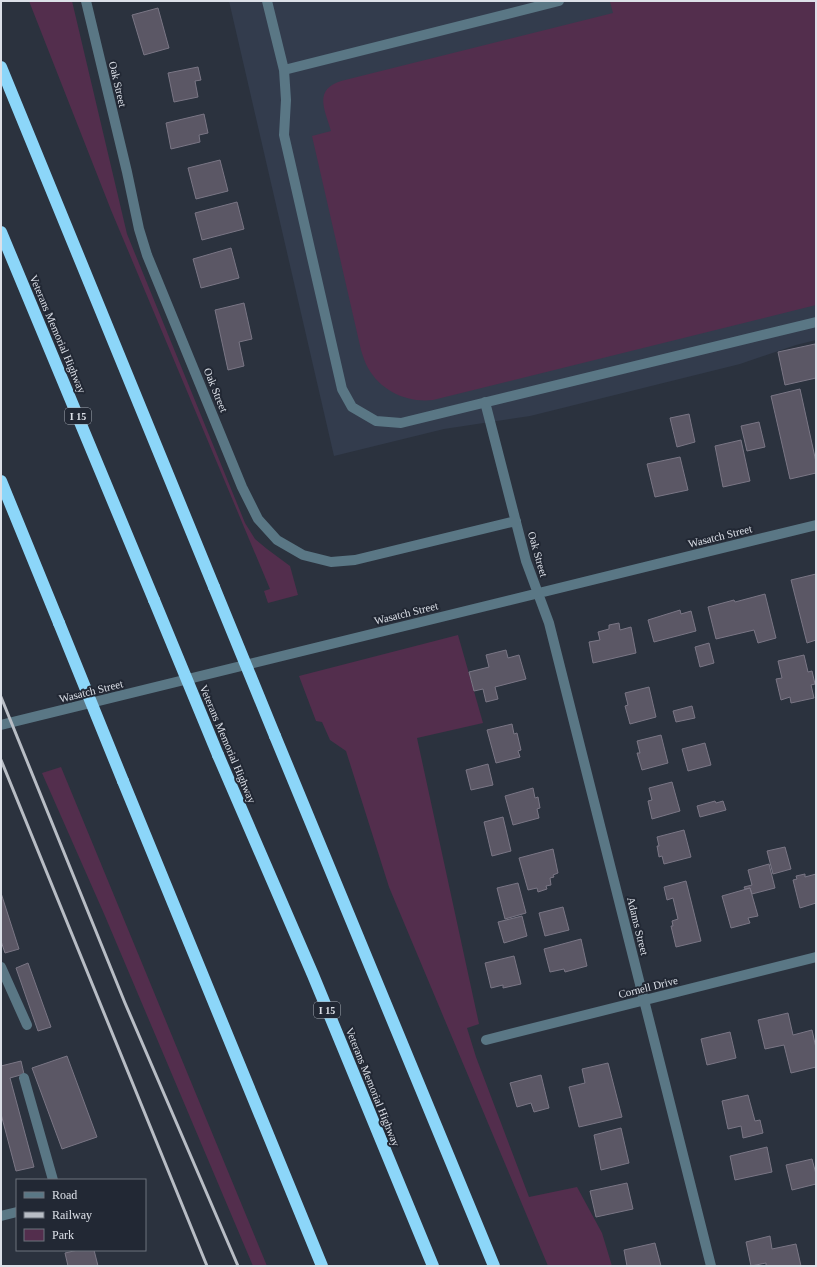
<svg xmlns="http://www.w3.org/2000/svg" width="817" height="1267" font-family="Georgia,serif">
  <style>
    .built { fill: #333c4d }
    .green { fill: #532e4d }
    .building { fill: #5b5765; stroke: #7a7685 }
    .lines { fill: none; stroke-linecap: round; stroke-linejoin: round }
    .minor { stroke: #5a7785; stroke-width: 10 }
    .highway { stroke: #8cd6f9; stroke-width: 12 }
    .rail { stroke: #b8bdc5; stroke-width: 3 }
    .highway-bridge { stroke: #8cd6f9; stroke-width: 12 }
    .labels { text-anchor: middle; stroke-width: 4; stroke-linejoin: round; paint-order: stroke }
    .shield { fill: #222834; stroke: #a4a9b2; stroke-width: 1 }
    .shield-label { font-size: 10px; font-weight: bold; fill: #dce0e8 }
    .street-label { font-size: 11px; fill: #dce0e8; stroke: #222834 }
  </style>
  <rect width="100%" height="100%" fill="#2b323e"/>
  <path class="built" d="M229,1H816V340L796,345L740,364L530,416L444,429L334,456Z"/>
  <path class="green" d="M29,1H72L127,234L245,523L255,539L267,549L290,566L298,595L268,603L264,591L270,589L111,210Z
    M615,1H816V305L433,400C407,403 381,391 368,368C365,363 363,356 361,350L312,136L331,131C325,110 313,90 341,81L613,13L610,2Z
    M458,635L483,723L417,738L479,1024L467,1028L476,1057L529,1197L577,1187L602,1233L612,1266H548L389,887L346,751L330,740L322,722L316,721L299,676Z
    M61,767L267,1266H253L105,916L42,773Z"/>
  <path class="building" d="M158,8L169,48L144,55L132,15Z
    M198,67L201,80L195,81L198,97L174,102L168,73Z
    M204,114L208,133L199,135L200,142L171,149L166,123Z
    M220,160L228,191L196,199L188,168Z
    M237,202L244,229L202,240L195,213Z
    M231,248L239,278L201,288L193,259Z
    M244,303L252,339L239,342L244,366L228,370L215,310Z
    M815,344L816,351V378L785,385L778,352Z
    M800,389L816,462V473L790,479L771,396Z
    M689,414L695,442L677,447L670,418Z
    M759,422L765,447L747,451L741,426Z
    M741,440L750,481L723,487L715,446Z
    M680,457L688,490L655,497L647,464Z
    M816,574V640L807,643L791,580Z
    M765,594L776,638L758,643L754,630L716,639L708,607L734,600L735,602Z
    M680,610L681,614L691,611L696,631L654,642L648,620Z
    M619,623L620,630L631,627L636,653L593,663L589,642L600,640L598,632L609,629V625Z
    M709,643L714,663L700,667L695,647Z
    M506,650L508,658L519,655L526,679L495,687L498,699L486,702L483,689L474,691L469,672L489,667L486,655Z
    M804,655L808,672L812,671L815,684L811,685L814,698L791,703L790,697L781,700L776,679L782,678L778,661Z
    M649,687L656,717L630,724L625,706L628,705L625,693Z
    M692,706L695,718L676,722L673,711Z
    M512,724L514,734L517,733L521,750L518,751L520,757L496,763L487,730Z
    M661,735L668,763L642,770L637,753H640L637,741Z
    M705,743L711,765L688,771L682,749Z
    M488,764L493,785L471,790L466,770Z
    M672,782L680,811L652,819L648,801L652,800L649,788Z
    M533,788L535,798L538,797L540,808L537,809L539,818L513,825L505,796Z
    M715,801L716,803L723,801L726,810L700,817L697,806Z
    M503,817L511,851L492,856L484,822Z
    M684,830L691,857L664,864L662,856L659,857L657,846H659L657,837Z
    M785,847L791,869L773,874L767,851Z
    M553,849L558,873L553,875L554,877L550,878L551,885L546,886L547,889L538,892L537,888L528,890L519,858Z
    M769,864L775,888L752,894L750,888L745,889L744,887L752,885L748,870Z
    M805,874V877L816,874V903L800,908L793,880L797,879L796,876Z
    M686,881L701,941L676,947L671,926H673L672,921L678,919L673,898L667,900L664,887Z
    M518,883L526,913L505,919L497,888Z
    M750,888L758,916L748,918L750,923L731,928L722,896Z
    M1,893L19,949L5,953L1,941Z
    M563,907L569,930L545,936L539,913Z
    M522,916L527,936L504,943L498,922Z
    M581,939L587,966L565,972L564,969L550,972L544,949Z
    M514,956L521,984L503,988V985L491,988L485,963Z
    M28,963L51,1027L38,1031L16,968Z
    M788,1013L793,1035L812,1030L816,1048V1067L791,1073L784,1045L765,1049L758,1020Z
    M730,1032L736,1058L707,1065L701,1039Z
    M67,1056L97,1137L62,1149L32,1068Z
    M21,1061L24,1074L10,1078L34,1167L16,1171L1,1114V1066Z
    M608,1063L622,1117L579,1127L569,1087L585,1083L582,1069Z
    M541,1075L549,1108L534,1112L531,1103L517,1107L510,1083Z
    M748,1095L755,1121L760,1120L763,1133L743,1138L741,1126L728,1129L722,1101Z
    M621,1128L629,1163L601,1170L594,1135Z
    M767,1147L772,1172L735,1180L730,1156Z
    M812,1159L816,1174V1184L792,1190L786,1165Z
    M627,1183L633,1209L596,1217L590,1191Z
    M770,1236L772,1249L796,1244L801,1266H766V1263L751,1266L746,1242Z
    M655,1243L661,1266H627L624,1250Z
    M78,1250H94L98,1266H68L65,1253Z"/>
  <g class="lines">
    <path class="minor" d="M86,1L127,172L139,229L147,255L242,487L258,519L277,540L303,555L331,562L355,560L516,521
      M267,1L284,70L286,100L284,135L342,389L352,407L376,421L401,423L816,322
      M284,70L559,1
      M485,402L526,561L549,623L711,1266
      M1,725L816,525
      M1,967L27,1025
      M486,1040L816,957
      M24,1078L53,1180
      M1,1216L17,1212"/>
    <path class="highway" d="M1,67L214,587
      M1,232L154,600
      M1,481L59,623
      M275,736L494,1266
      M218,755L313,975L433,1266
      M123,781L322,1266"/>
    <path class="rail" d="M1,697L125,1003L238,1266
      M1,760L207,1266"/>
    <path class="highway-bridge" d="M214,587L275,736
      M154,600L218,755
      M59,623L123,781"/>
  </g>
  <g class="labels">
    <g class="shield">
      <rect x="65" y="408" width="26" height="16" rx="3"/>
      <rect x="314" y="1002" width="26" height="16" rx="3"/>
    </g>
    <g class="shield-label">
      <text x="78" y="420">I 15</text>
      <text x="327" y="1014">I 15</text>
    </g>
    <g class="street-label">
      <text transform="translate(118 84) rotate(77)" y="4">Oak Street</text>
      <text transform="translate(58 334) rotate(67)" y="4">Veterans Memorial Highway</text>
      <text transform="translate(216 390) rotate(68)" y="4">Oak Street</text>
      <text transform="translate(720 536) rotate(-14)" y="4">Wasatch Street</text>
      <text transform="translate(538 554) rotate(74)" y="4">Oak Street</text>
      <text transform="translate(406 613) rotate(-14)" y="4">Wasatch Street</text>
      <text transform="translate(91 691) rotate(-14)" y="4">Wasatch Street</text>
      <text transform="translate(228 744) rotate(67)" y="4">Veterans Memorial Highway</text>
      <text transform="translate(638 926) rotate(76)" y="4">Adams Street</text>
      <text transform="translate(648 987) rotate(-14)" y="4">Cornell Drive</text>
      <text transform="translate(373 1087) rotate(68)" y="4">Veterans Memorial Highway</text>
    </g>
  </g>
  <rect width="817" height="1267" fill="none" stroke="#dce0e8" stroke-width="4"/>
  <rect x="16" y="1179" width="130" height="72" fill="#222834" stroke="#6c727c"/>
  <rect x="24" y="1192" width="20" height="6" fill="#5a7785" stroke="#6c727c"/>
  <text x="52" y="1199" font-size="12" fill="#dce0e8">Road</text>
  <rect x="24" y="1212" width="20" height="6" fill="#b8bdc5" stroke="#6c727c"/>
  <text x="52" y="1219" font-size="12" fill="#dce0e8">Railway</text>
  <rect x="24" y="1229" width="20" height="12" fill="#532e4d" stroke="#6c727c"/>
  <text x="52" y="1239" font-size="12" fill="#dce0e8">Park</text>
</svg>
